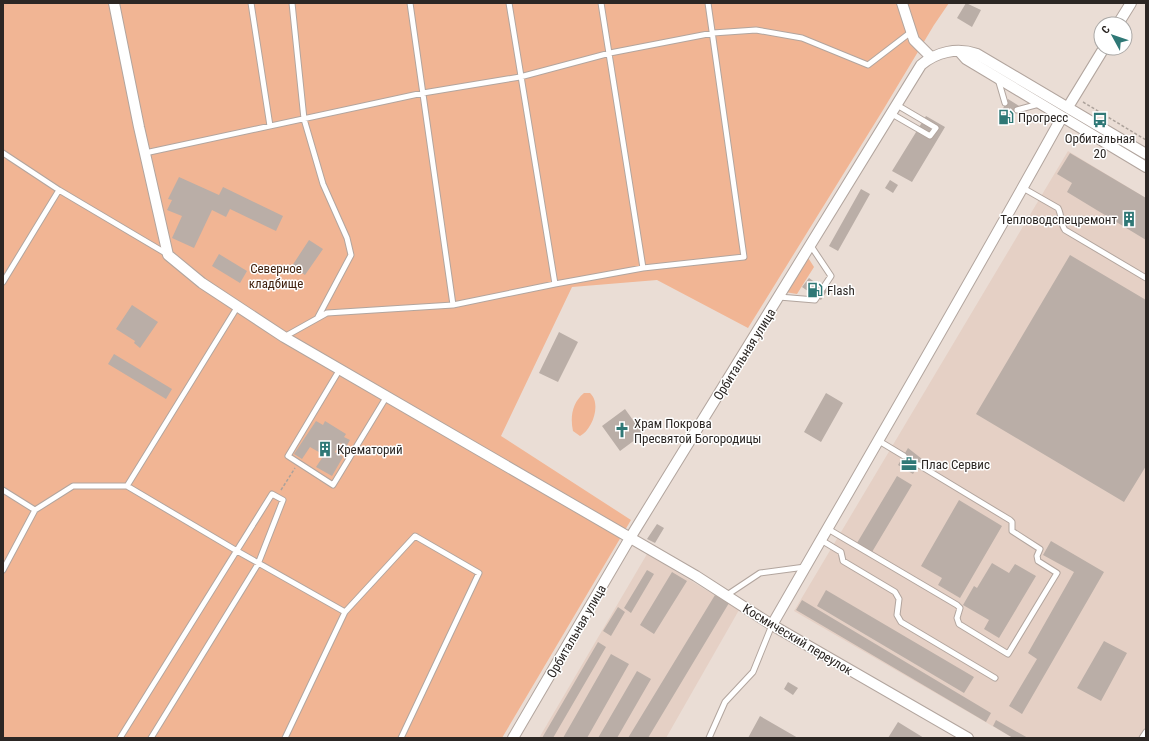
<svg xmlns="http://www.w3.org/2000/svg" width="1149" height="741" font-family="'Roboto Condensed',sans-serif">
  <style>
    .built { fill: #e5d0c5 }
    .green { fill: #f1b594 }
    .building { fill: #baaea7 }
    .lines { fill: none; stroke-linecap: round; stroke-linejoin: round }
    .lane-casing { stroke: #b2a59e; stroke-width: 7 }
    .street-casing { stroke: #b2a59e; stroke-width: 12 }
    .path { stroke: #aca29b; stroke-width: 1.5; stroke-dasharray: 3 2; stroke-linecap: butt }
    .lane { stroke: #fff; stroke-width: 5 }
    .street { stroke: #fff; stroke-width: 10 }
    .labels { text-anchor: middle; stroke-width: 3; stroke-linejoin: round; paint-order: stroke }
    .poi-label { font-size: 13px; fill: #2c2724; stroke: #fff; text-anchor: start }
    .park-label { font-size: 13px; fill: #42220f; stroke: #fff }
    .street-label { font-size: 13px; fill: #2c2724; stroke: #fff }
  </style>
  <rect width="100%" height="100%" fill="#eaddd5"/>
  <path class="built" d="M1068,151L1146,198V738H1013L794,611Z
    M647,554L739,610L666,738H539Z"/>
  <path class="green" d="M3,3H949L934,25L883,110L748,328L657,280L572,287L501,436L631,520L502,738H3Z
    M807,256L814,267L797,294L785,292Z
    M584,393H590C602,404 592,430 580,436L573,431C570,417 572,403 584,393Z"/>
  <path class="building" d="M966,3L981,10L972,27L957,18Z
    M1008,99L1019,106L1012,117L1010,116L1007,121L999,116Z
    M926,116L945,127L912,182L892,171Z
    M1070,153L1146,198V240L1067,192L1072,183L1057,174Z
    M179,177L219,195L223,187L283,216L276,231L230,209L226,217L212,210L194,248L172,238L182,216L167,210L172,200L168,199Z
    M890,180L898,185L893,193L885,188Z
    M861,189L870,194L838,251L829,246Z
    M309,240L323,249L305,275L292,266Z
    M219,254L247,271L240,283L212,266Z
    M1070,255L1146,300V466L1124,502L976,414Z
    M809,278L827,291L821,300L802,287Z
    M132,305L158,322L140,348L134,343L135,341L116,329Z
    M559,332L578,342L558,382L539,373Z
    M114,354L172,389L166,399L108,364Z
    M826,393L843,403L821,442L804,432Z
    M625,409L643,434L620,451L602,426Z
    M316,421L323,425L325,421L346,434L344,437L350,440L346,447L340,443L335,452L343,457L332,476L316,467L324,455L310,447L302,459L294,454Z
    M908,448L922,459L913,474L898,465Z
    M897,476L912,485L872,552L857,543Z
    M959,500L1002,526L960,598L938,585L942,578L921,566Z
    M657,524L664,528L655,543L647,539Z
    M1051,541L1104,572L1022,714L1009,706L1037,659L1028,653L1074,572L1043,555Z
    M992,563L1009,573L1015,564L1036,576L999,638L984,629L989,620L963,605L974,586L977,588Z
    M647,570L654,574L631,613L624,608Z
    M672,572L687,581L654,634L640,625Z
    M826,590L974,677L964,693L817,606Z
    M715,595L729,603L648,738H628Z
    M802,600L991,713L986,722L796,610Z
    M618,607L625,612L611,636L603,631Z
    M1104,641L1127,653L1101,701L1077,688Z
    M598,642L606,647L553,738H542Z
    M611,654L629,664L587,738H563Z
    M637,671L651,679L617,738H598Z
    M788,682L798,688L793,695L784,689Z
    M760,716L798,738H748Z
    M996,720L1028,738H1013L993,726Z
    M898,722L924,738H888Z"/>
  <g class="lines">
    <defs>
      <path id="lane" d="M251,3L270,126
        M292,3L304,119L323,184L347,238L351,255L318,317
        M410,3L453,305
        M509,3L555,284
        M601,3L643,268
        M998,79L1005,103
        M1017,110L1039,104
        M892,114L930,136L936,128L897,105
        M3,153L59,190L167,254
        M145,153L423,93L520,77L610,53L713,33L756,30L802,38L868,65L911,32
        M1023,188L1058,208C1062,215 1060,223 1065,230L1146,278
        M811,246L831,276L823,288
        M3,282L59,190
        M779,297L815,300L817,297
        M284,337L327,313L453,305L555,284L643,268L744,257L708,3
        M340,369L288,456L333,485L387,396
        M879,441L904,456
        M127,486L237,551L345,612
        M3,490L35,510L73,486H127L238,306
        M828,529L957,605L960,608L957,618L959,624L1008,654L1057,573L1038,561L1037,556L1040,549L1012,531V522L1010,520L919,465
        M821,540L841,552L843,561L895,592L899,599L897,615L901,622L995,678
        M3,570L35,510
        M727,595L760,573L805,567
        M120,738L272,494L283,500L258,564L151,738
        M285,738L345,612L415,536L479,573L401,738
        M709,738L725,702L753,672L772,625
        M1142,738L1146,732"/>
      <path id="street" d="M114,3L139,127L168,255L202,283L284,337L696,576L772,625L968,738
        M902,3L914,40L931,57
        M1118,24L1131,3
        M959,51L966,59L1146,167
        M1068,107L1104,48
        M772,625C869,456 968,287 1062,117
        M513,738L630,538L921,65C936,52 957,47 977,54L1146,154"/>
    </defs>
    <use href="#lane" class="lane-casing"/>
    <use href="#street" class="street-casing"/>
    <path class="path" d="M1083,102L1146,140
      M281,490L295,468"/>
    <use href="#lane" class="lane"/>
    <use href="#street" class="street"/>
  </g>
  <defs>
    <symbol id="fuel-bare" viewBox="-9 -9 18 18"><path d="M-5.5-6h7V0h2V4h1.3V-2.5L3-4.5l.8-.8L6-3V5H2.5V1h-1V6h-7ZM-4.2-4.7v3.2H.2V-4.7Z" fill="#2f7876" stroke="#fff" stroke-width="2.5" paint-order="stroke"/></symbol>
    <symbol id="bus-bare" viewBox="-9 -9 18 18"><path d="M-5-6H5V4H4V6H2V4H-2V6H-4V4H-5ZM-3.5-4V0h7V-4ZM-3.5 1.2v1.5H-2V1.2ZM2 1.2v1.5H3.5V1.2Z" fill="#2f7876" stroke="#fff" stroke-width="2.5" paint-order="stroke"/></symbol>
    <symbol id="building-bare" viewBox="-9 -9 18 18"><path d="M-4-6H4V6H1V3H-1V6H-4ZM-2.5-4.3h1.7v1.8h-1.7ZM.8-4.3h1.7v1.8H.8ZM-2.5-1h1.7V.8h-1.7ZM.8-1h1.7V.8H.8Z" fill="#2f7876" stroke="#fff" stroke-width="2.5" paint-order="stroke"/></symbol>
    <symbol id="church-bare" viewBox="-9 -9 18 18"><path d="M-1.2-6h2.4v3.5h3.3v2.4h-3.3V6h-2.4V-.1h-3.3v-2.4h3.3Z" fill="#2f7876" stroke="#fff" stroke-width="2.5" paint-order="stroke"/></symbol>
    <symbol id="office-bare" viewBox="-9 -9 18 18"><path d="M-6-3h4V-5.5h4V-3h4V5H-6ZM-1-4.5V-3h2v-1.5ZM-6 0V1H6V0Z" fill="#2f7876" stroke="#fff" stroke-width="2.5" paint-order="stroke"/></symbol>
  </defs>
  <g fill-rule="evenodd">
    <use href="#fuel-bare" x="995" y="106" width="22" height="22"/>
    <use href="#bus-bare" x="1089" y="109" width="22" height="22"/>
    <use href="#building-bare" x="1118" y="208" width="22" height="22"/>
    <use href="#fuel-bare" x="804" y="279" width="22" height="22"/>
    <use href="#church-bare" x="611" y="419" width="22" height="22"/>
    <use href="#building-bare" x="314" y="438" width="22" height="22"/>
    <use href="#office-bare" x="898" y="453" width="22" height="22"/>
  </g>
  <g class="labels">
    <g class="poi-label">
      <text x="1018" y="122">Прогресс</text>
      <text x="1100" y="143" text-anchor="middle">Орбитальная<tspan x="1100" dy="15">20</tspan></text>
      <text x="1117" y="224" text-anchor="end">Тепловодспецремонт</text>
      <text x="827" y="295">Flash</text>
      <text x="634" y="428">Храм Покрова<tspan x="634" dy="15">Пресвятой Богородицы</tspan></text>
      <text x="337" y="454">Крематорий</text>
      <text x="921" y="469">Плас Сервис</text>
    </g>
    <g class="park-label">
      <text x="276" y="273">Северное<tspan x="276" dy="15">кладбище</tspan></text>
    </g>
    <g class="street-label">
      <text transform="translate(744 354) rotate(-58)" y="5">Орбитальная улица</text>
      <text transform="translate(576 631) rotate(-60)" y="5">Орбитальная улица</text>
      <text transform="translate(798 639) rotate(31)" y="5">Космический переулок</text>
    </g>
  </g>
  <rect width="1149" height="741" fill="none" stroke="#2c2724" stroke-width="8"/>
  <g transform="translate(1113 36) rotate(310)"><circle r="19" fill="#ffffff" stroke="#aba9a7"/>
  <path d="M0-3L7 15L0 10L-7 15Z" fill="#2f7876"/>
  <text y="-6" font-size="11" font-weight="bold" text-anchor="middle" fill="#2c2724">С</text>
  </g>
</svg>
